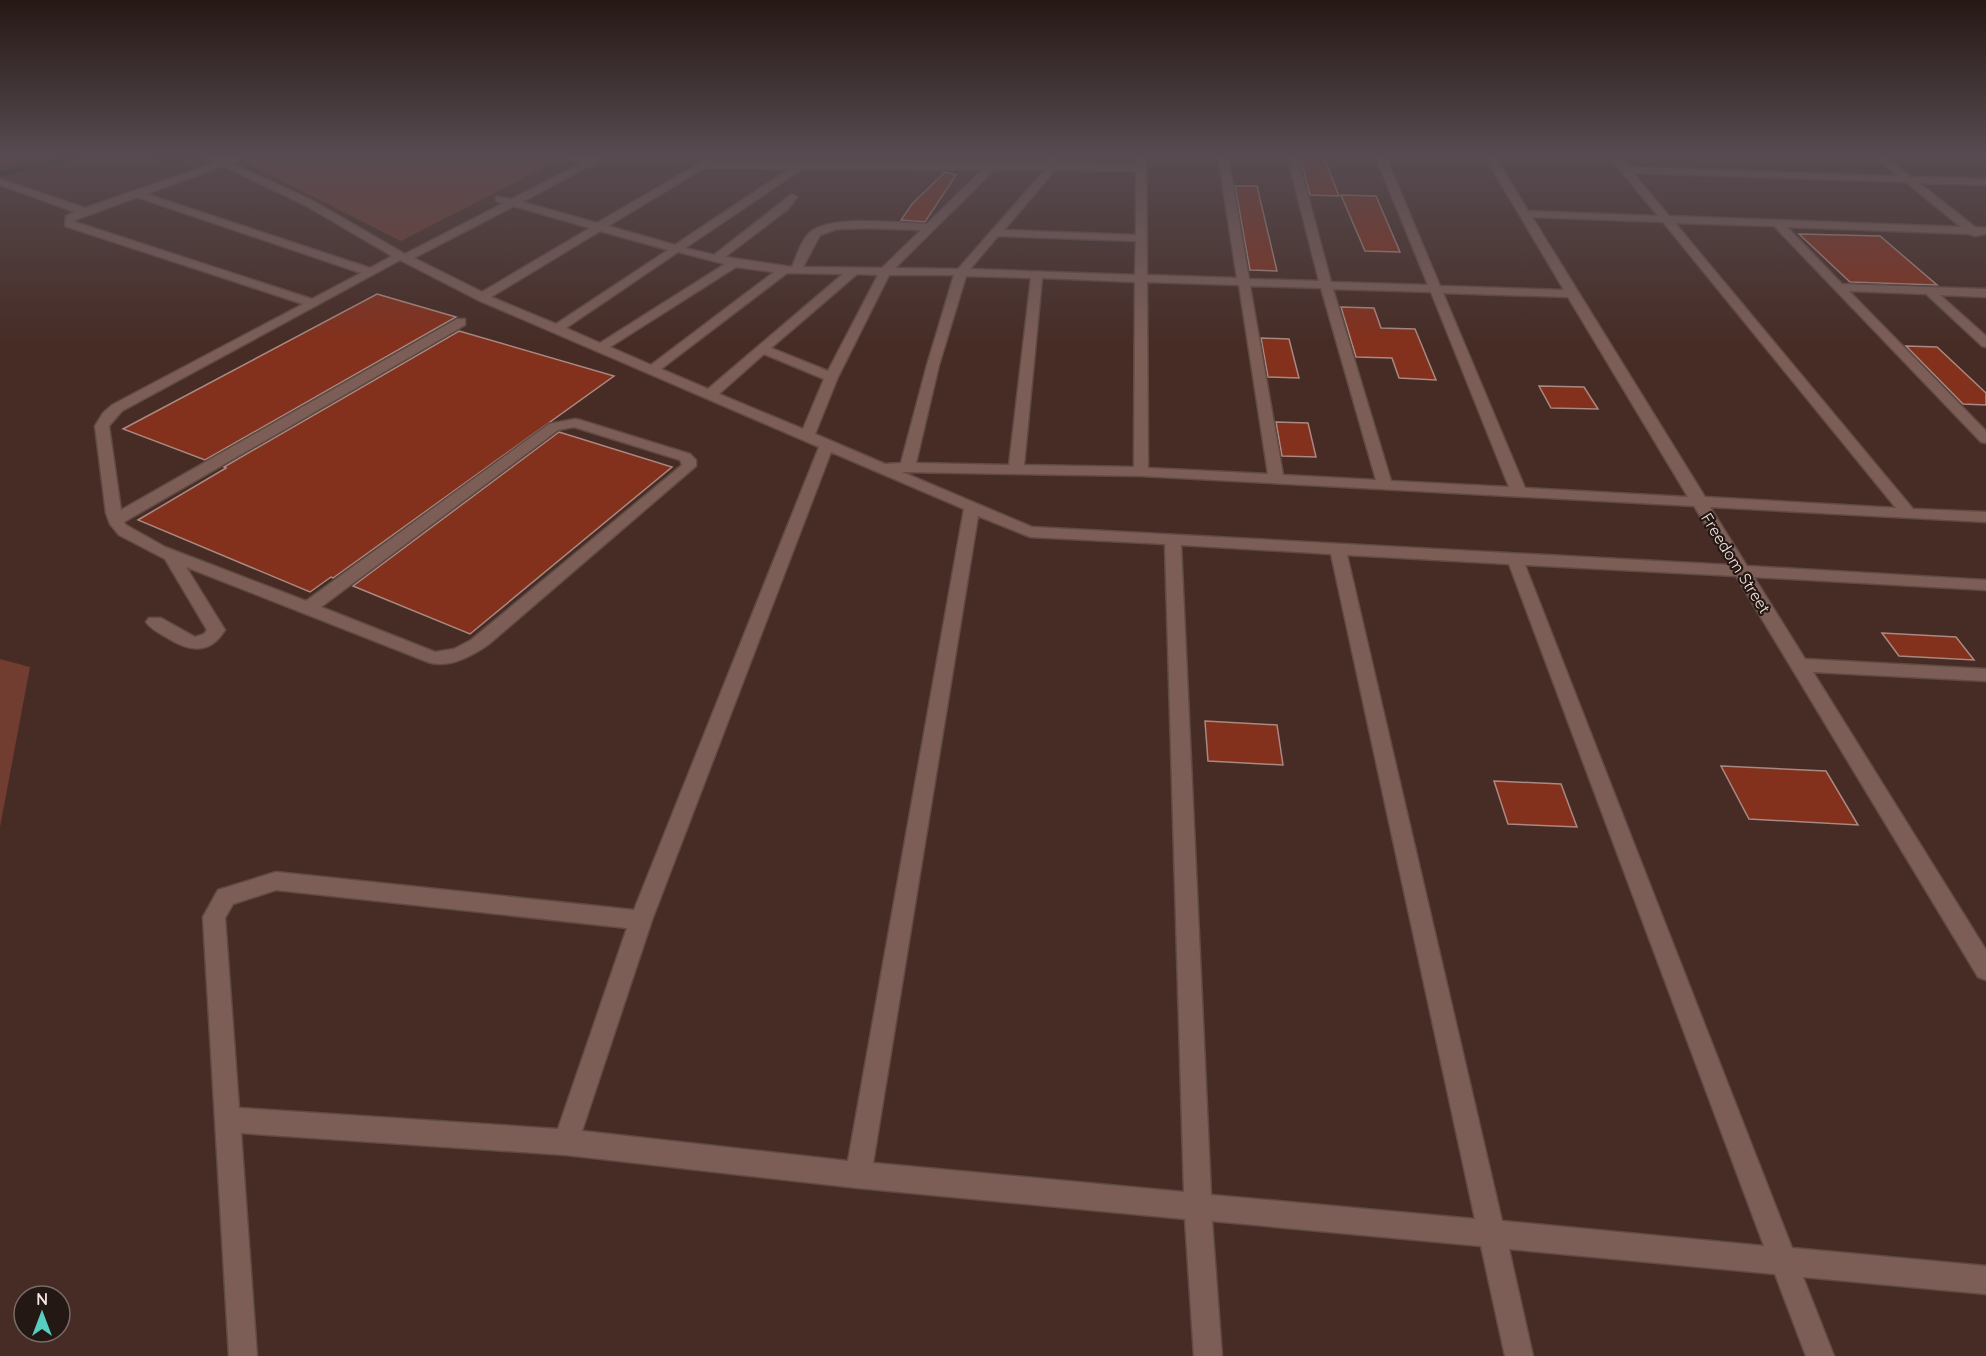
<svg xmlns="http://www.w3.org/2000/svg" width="1986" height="1356" font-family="Quicksand,sans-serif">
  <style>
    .green { fill: #713d30 }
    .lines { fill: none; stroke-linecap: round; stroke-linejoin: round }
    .stream { stroke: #0b1d1b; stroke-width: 5 }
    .building { fill: #83301c; stroke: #a98981; stroke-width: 1.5 }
    .minor-casing { stroke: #604a44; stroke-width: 3 }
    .minor { fill: #7c5e57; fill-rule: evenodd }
    .labels { text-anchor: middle; stroke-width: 4.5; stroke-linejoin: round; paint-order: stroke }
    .street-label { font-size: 16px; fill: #f6e4df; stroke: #241815 }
  </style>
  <rect width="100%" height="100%" fill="#462c25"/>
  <path class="green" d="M263,155H510L557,161L401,241L244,162Z
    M0,659L30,667L0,827Z"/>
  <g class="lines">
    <path class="stream" d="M152,155L168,160L213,155
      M0,174L82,155"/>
  </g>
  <path class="building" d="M1300,156L1324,157L1339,196L1310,195Z
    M945,172L956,175L925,222L901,220L912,204Z
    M1235,186H1257L1277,271L1250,270Z
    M1341,195L1376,196L1400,252L1365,251Z
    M1799,234L1880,236L1937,285L1850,282Z
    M377,294L456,317L205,460L123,429Z
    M1341,307L1374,308L1381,328L1415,329L1436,380L1399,378L1392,358L1356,357Z
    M459,331L614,376L333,578L331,577L310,592L138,520L226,468L224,467Z
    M1261,338L1289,339L1299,378L1268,377Z
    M1906,346L1937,347L1986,393V405L1963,404Z
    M1539,386L1584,387L1598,409L1551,408Z
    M1276,422L1308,423L1316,457L1282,456Z
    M559,432L672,467L470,634L353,586Z
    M1882,633L1956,637L1974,660L1899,656Z
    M1205,721L1277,725L1283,765L1208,761Z
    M1721,766L1826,771L1858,825L1749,819Z
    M1494,781L1561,784L1577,827L1508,824Z"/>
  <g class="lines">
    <defs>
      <path id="minor" d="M202,155H214L224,159L238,155H251L232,163L313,201L405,254L504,203L496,201V197L512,199L584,162L556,157L554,155L592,158L598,155H610L522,202L597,223L710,157L715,160L713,162L1048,164L1049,155H1059L1057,164L1136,165V155H1146L1147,275L1237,278L1218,155H1228L1249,279L1319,281L1287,155H1297L1331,282L1428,285L1375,155H1385L1440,286L1564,290L1484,155H1494L1528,211L1658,216L1608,155H1618L1628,167L1898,176L1873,155H1883L1911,177L1986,179V185L1919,183L1975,227L1986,228V234L1975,236L1969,234L1787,227L1842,284L1986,289V297L1940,295L1986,336V347L1982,346L1926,294L1849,291L1986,431V443L1981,442L1774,226L1675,223L1913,509L1986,512V522L1710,507L1747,566L1986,580V590L1754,577L1805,659L1986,669V681L1813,672L1986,950V980L1978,977L1736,576L1525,565L1792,1248L1986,1266V1294L1803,1277L1834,1356H1806L1775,1274L1509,1249L1533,1356H1505L1481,1246L1212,1221L1222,1356H1194L1185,1219L858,1188L566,1155L241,1133L257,1356H229L203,917L218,890L276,872L634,910L819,447L478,300L400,260L122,411L109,426L121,510L457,319H465V325L124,522L126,525L165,547L306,601L549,424L575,419L580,420L690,454L696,460V466L489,644C472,656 449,669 428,662L186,567L225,630C209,656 188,651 166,637C159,633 151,629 146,622L149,618H161L195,637L204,634L207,630L165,559L119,535L110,524L106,513L95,426L103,413L112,405L303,304L65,226L66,216L75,212L0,185V179L85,208L215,163ZM223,166L305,205L392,256L370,268L146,194ZM704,168L789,169L675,245L608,226ZM802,169L982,170L927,224C900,223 834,215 812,231C802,238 797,255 792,267L725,257L788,209L797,197L792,194L714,255L685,248ZM994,170H1045L958,269L895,268ZM1055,170L1136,171V235L1004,230ZM1633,173L1906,182L1961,227L1669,216ZM137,197L361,273L312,299L75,222V220ZM514,206L590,228L482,292L414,258ZM1532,217L1663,222L1896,508L1705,497ZM870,228L921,230L882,268L803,267L820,235L837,229ZM600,231L668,250L556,324L491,297ZM998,236L1136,241L1135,275L970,269ZM678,252L725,264L600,343L566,328ZM736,267L774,272L651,365L610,347ZM787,273L843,274L708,389L661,369ZM857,274L878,275L828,371L771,348ZM889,275H954L927,365L901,463L885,464L815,434L838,377ZM966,276L1031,278L1009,465L916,463L939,365ZM1042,278L1135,282L1134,467L1024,465ZM1147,282L1239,285L1268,474L1148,468ZM1250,286L1321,288L1376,480L1283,475ZM1333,289L1431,292L1509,487L1391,481ZM1443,293L1568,297L1688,497L1525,488ZM764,354L824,379L803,429L719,394ZM574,427L680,460L682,465L471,640L454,649L435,652L321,607L558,430ZM831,452L964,509L848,1161L582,1131L652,920ZM902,472L1141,476L1694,506L1730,565L1032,527ZM978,516L1030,537L1165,544L1184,1192L873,1163ZM1181,545L1331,554L1475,1219L1211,1195ZM1347,555L1509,564L1764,1246L1502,1221ZM276,890L627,928L558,1129L239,1108L225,918L233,904Z
        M1964,155H1986V158H1969Z"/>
    </defs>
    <use href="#minor" class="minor-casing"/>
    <use href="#minor" class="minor"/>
  </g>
  <linearGradient id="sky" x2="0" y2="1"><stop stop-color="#261814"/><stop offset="0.45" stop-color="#574b51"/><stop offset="1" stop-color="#574b51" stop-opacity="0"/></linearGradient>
  <rect width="1986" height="344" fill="url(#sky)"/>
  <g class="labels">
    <g class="street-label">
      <text transform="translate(1736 563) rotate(58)" y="6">Freedom Street</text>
    </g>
  </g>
  <g transform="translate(42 1314)"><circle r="28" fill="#241815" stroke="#786a66" stroke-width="1.5"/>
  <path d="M0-4.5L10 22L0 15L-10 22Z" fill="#57cec2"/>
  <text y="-9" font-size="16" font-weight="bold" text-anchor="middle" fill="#f6e4df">N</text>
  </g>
</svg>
